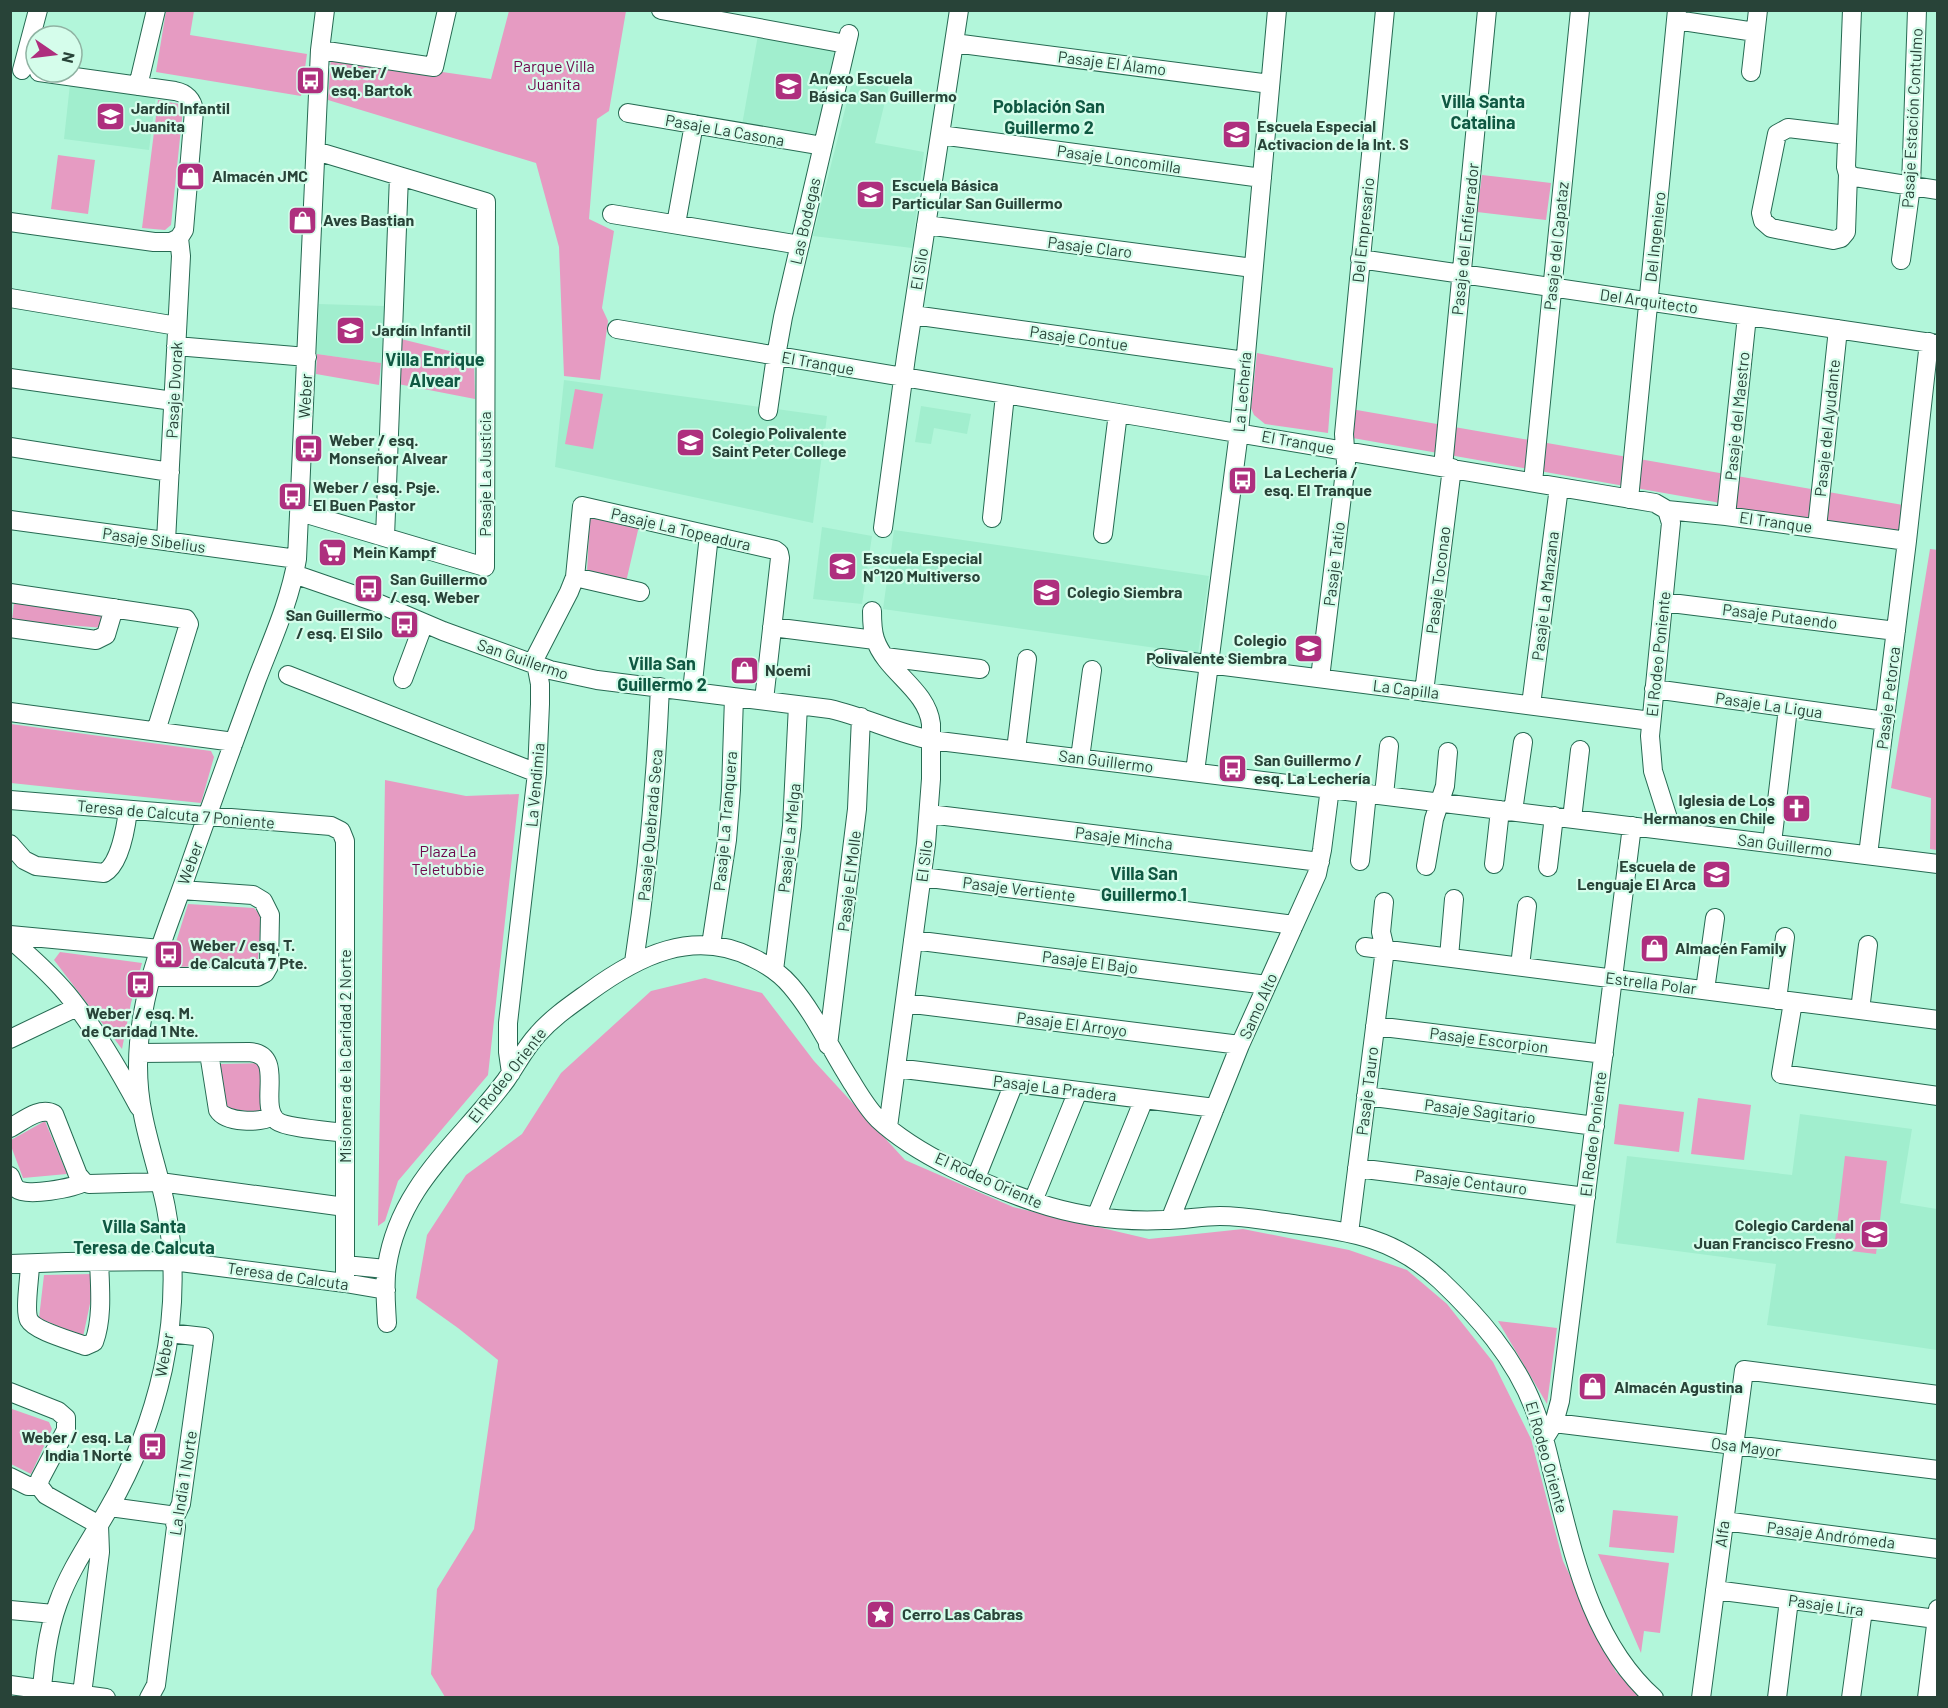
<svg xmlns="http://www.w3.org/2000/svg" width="1948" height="1708" font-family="Barlow,sans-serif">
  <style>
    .built { fill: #a1eece }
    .green { fill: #e69bc2 }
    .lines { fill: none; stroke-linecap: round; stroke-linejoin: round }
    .minor-casing { stroke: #266a52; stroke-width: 20 }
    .minor { stroke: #fff; stroke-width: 18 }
    .labels { text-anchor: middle; stroke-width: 4.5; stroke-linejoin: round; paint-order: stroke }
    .street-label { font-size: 16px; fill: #284338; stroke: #d5fdeb }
    .park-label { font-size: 16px; fill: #6e074c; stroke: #d5fdeb }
    .poi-label { font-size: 16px; font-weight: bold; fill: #284338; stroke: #d5fdeb; text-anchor: start }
    .neighbourhood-label { font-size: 18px; font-weight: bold; fill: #0f5842; stroke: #d5fdeb }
  </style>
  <rect width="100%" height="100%" fill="#b2f6da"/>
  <path class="built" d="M758,35L835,50L816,136L742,125Z
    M853,78L889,85L875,143L924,152L912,248L813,236Z
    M70,84L156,95L149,150L64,139Z
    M319,304L385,306L381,363L317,354Z
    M564,380L827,416L813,523L555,467Z
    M921,406L971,414L967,434L934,428L931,444L915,442Z
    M822,527L872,536L862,604L813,599Z
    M894,530L1209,576L1198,654L883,609Z
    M1800,1114L1912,1129L1900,1203L1937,1209V1350L1767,1325L1776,1264L1616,1243L1627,1156L1792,1175Z"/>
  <path class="green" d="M166,11H194L190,35L307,54L301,96L156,72Z
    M509,11H626L609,111L597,119L589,219L614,231L602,308L608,321L600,380L564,376L559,247L536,163L328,100L331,56L491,79Z
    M158,100L179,104L183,109L171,225L165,230L142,228Z
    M58,155L95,160L88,214L51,209Z
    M1482,175L1551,183L1546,220L1477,212Z
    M401,339L474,357L475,399L398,384Z
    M1257,353L1333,368L1328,433L1265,424L1254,415L1251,408Z
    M317,354L381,363L379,385L316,374Z
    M575,389L603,394L593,449L565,444Z
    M1351,409L1903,505L1899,531L1738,509L1715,502L1347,437Z
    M590,514L639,526L626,582L587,572Z
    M1930,549L1938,550L1937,850L1930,849L1931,798L1891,788Z
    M14,602L103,614L105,628L12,621Z
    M11,724L211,751L214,757L201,803L11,783Z
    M385,780L466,796L519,794L488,1075L398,1181L385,1221L378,1226Z
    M188,904L254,908L261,916L258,961L253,965L173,967L170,961Z
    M60,952L142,963L131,1003L122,1049L54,960Z
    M705,978L762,993L814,1061L905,1160L1013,1207L1149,1239L1243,1229L1349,1250L1407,1270L1447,1304L1493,1362L1531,1439L1563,1561L1616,1672L1646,1697H445L431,1674L437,1589L474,1529L498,1360L458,1328L416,1298L427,1235L466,1175L522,1134L561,1073L651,991Z
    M262,1063L261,1113L225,1108L219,1064Z
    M1698,1098L1751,1105L1744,1160L1691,1154Z
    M1619,1104L1684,1112L1679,1152L1614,1144Z
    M45,1121L67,1174L23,1178L11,1146V1140Z
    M1845,1156L1887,1161L1876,1254L1834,1249Z
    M92,1274L91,1299L83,1337L39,1318L44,1275Z
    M1498,1321L1557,1328L1547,1404Z
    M12,1409L49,1422L52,1429L31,1474L11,1464L10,1412Z
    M1613,1510L1678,1516L1674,1553L1609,1547Z
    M1598,1554L1669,1563L1660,1633L1644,1631L1641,1653Z"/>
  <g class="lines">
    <defs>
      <path id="minor" d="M661,10L846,44
        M1676,20L1755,32
        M954,43L1270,84
        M320,50L434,67L447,10
        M22,70L38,10
        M39,72L175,91C186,93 193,100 194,111L184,230L179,238
        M1751,72L1758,10
        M138,86L156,10
        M628,113L823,146
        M940,135L1262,178
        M1847,135L1788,128L1777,134L1761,213L1763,221L1771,228L1833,240L1841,238L1846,232L1848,174L1846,167L1852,10
        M1848,174L1855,177L1938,190
        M612,214L800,245
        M10,222L154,242H171L179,238
        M676,224L694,124
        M926,225L1253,268
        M1360,259L1938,344
        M1901,260L1911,186L1917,10
        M10,298L177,326
        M913,315L1245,361
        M617,329C963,388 1309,444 1655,503L1667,510L1726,516L1907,541
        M176,346L307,357
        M10,378L173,401
        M768,411L776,356L783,317L849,34
        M10,447L170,472
        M1443,467L1487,10
        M1533,482L1580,10
        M1629,499L1677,10
        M1667,510L1671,523L1650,736L1653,771L1672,831
        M300,512L485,567L486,202L316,151
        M1726,516L1747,316
        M992,518L1005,395
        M10,520L297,559
        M883,528L906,357L959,10
        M1817,528L1838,329
        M1103,534L1118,413
        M385,537L399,176
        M166,541L181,256L179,238
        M294,574L375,602L443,631L550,670L597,680L830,709C865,717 896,733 931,740L1938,864
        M575,577L640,592
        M10,593L186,619L189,624L188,627L156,731
        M1663,602L1896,631
        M872,611C872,621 872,630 875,639C886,672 927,689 931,724V779L926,844L888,1127
        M772,627L875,640
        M10,628L96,640L106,635L114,608
        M885,657L980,669
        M1161,658L1651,721
        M288,675L537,773
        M1320,678L1346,463L1344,434L1385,10
        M403,679L424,623
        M1654,689L1885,721
        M692,691L709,535
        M1424,692L1452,468
        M1531,705L1559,487
        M10,712L234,742
        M1016,750L1027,659
        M1080,758L1092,670
        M1195,772L1239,432L1277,10
        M1384,795L1389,746
        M10,800L331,826L341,831L345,841V1283
        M1513,811L1523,742
        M929,814L1320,862
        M1572,819L1580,750
        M1772,843L1788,708
        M10,844L24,860L36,866L104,873C120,864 126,827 128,810
        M1868,855L1907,541L1929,342
        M1360,861L1367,793
        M1494,864L1500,810
        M1426,866L1434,819L1445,786L1448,752
        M1548,867L1554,816
        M922,877L1294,925
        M10,935L160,949
        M10,939C30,956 50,974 67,994C95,1028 118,1068 139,1107
        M913,940L1267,985
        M711,945L727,840L731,790L734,697
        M1365,947L1938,1020
        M1449,957L1454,899
        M634,962C648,871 656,780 660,687
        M1520,966L1527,906
        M774,970L792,826L798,705
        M151,977H257L265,973L269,966L270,915L263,901L253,895L181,890
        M1705,990L1715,918
        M1777,1000L1785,937
        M1793,1002L1781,1074L1938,1096
        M905,1003L1240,1045
        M1860,1010L1868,945
        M1375,1026L1604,1054
        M10,1039L77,1007
        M828,1045L857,809L861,717
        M139,1053L249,1052C287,1054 257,1105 277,1121C286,1128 332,1131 345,1133
        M209,1053L218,1110C226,1123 260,1123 273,1116
        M896,1068L1215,1108
        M511,1073L508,1052V1023L537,773L540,704V684L535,658L569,592L575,577L582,506L775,550L779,553L780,558L764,700
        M1366,1096L1595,1126
        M10,1128C23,1121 40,1106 54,1114L78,1175L84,1182L89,1184L160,1182L345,1207
        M1357,1168L1586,1197
        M10,1176C12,1180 13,1186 17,1189C26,1197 74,1188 84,1182
        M976,1178L1014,1083
        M1033,1201L1078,1091
        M1096,1217L1144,1099
        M1170,1220L1240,1045L1317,874L1322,850L1330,788
        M1349,1233L1385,949L1381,932L1384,902
        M10,1264L66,1262L172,1261L345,1283L386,1290
        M30,1264C30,1277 24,1310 29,1320C35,1331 73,1341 85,1346L94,1342C103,1318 100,1287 99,1261
        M345,1265L386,1269
        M387,1323C386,1304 384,1285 387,1266C399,1185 461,1141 506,1080C517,1064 525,1048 538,1034C553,1017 571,1005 589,992C638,956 693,928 753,958C768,965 781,974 791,986C815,1014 831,1050 851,1081C859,1094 867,1108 878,1119C916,1155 985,1185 1035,1202C1076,1216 1120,1222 1164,1220C1183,1220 1201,1216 1220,1216C1242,1216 1264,1220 1285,1223C1348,1232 1391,1235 1440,1280C1478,1316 1515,1358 1534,1408C1542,1428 1547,1449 1552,1471C1573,1551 1589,1640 1654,1698
        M10,1392L58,1411L66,1418V1430L40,1479L39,1486L46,1495L99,1525L100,1552L82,1694
        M1554,1423L1938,1470
        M1544,1439L1554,1423L1560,1401L1632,826
        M10,1477L28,1486H39
        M110,1507L169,1515L174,1519
        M1724,1521L1938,1549
        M1715,1590L1936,1619
        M10,1610L54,1614
        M10,1685L106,1698
        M41,1698C44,1666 47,1633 58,1603C70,1569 91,1540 109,1508C134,1465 152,1418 163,1369C174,1317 176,1261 166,1208C160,1177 149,1146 143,1115C136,1082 137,1046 143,1013C151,966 170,921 186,876C209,810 233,744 257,679C272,640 290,601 297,559L320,50L325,10
        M149,1698L156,1685L176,1527L174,1519L181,1504L204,1337L169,1333
        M1701,1698L1744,1370L1938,1395
        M1777,1698L1789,1600
        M1851,1698L1863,1610
        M1927,1698L1938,1609"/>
    </defs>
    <use href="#minor" class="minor-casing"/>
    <use href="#minor" class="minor"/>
  </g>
  <defs>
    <symbol id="bus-square" viewBox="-11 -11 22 22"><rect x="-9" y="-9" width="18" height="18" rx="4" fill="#ae2f7e" stroke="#d5fdeb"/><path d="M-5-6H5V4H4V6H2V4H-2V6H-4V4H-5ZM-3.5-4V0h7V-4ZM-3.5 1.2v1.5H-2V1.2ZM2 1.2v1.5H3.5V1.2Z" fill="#fff"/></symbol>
    <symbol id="school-square" viewBox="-11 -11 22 22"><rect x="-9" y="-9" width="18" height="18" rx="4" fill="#ae2f7e" stroke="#d5fdeb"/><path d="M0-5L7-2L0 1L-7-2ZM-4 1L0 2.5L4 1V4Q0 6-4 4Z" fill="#fff"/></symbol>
    <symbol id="shop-square" viewBox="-11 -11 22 22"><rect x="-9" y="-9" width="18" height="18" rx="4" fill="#ae2f7e" stroke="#d5fdeb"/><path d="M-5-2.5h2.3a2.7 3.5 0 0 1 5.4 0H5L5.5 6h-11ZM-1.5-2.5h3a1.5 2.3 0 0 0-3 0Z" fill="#fff"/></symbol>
    <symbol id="supermarket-square" viewBox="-11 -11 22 22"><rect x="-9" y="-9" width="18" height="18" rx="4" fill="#ae2f7e" stroke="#d5fdeb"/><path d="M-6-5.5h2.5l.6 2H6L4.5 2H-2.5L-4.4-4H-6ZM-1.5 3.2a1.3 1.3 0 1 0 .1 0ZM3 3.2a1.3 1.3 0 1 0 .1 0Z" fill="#fff"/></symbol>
    <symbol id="church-square" viewBox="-11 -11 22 22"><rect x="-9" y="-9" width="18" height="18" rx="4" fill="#ae2f7e" stroke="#d5fdeb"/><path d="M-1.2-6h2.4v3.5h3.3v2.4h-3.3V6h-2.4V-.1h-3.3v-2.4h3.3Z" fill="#fff"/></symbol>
    <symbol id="sight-square" viewBox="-11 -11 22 22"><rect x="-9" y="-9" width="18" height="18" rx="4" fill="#ae2f7e" stroke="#d5fdeb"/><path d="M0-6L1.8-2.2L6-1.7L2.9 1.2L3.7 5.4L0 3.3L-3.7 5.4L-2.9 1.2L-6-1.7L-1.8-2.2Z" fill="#fff"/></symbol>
  </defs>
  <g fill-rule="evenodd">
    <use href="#bus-square" x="294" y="64" width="33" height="33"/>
    <use href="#school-square" x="772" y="70" width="33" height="33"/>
    <use href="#school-square" x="94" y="100" width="33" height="33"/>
    <use href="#school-square" x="1220" y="118" width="33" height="33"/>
    <use href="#shop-square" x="174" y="160" width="33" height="33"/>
    <use href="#school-square" x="854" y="178" width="33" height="33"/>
    <use href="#shop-square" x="286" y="204" width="33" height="33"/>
    <use href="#school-square" x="334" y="314" width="33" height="33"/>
    <use href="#school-square" x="674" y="426" width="33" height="33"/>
    <use href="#bus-square" x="292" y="432" width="33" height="33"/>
    <use href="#bus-square" x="1226" y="464" width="33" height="33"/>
    <use href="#bus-square" x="276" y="480" width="33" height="33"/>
    <use href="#supermarket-square" x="316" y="536" width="33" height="33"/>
    <use href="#school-square" x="826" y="550" width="33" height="33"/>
    <use href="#bus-square" x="352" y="572" width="33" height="33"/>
    <use href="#school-square" x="1030" y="576" width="33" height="33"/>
    <use href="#bus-square" x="388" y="608" width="33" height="33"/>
    <use href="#school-square" x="1292" y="632" width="33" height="33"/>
    <use href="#shop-square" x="728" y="654" width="33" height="33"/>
    <use href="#bus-square" x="1216" y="752" width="33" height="33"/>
    <use href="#church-square" x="1780" y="792" width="33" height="33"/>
    <use href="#school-square" x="1700" y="858" width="33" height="33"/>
    <use href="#shop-square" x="1638" y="932" width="33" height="33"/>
    <use href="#bus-square" x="152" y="938" width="33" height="33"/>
    <use href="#bus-square" x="124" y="968" width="33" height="33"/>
    <use href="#school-square" x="1858" y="1218" width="33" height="33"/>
    <use href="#shop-square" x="1576" y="1370" width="33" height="33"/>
    <use href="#bus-square" x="136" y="1430" width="33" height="33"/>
    <use href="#sight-square" x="864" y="1598" width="33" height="33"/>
  </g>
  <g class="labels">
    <g class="street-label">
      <text transform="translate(1112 63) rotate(7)" y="6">Pasaje El Álamo</text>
      <text transform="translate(1912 118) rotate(-87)" y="6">Pasaje Estación Contulmo</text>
      <text transform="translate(725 130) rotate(10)" y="6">Pasaje La Casona</text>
      <text transform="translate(1119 159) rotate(8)" y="6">Pasaje Loncomilla</text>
      <text transform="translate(805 221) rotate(-77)" y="6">Las Bodegas</text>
      <text transform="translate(1363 230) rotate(-84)" y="6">Del Empresario</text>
      <text transform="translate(1655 237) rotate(-84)" y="6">Del Ingeniero</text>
      <text transform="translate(1465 239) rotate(-84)" y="6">Pasaje del Enfierrador</text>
      <text transform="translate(1556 246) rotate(-84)" y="6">Pasaje del Capataz</text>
      <text transform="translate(1090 247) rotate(7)" y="6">Pasaje Claro</text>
      <text transform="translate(919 269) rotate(-81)" y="6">El Silo</text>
      <text transform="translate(1649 301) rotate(8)" y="6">Del Arquitecto</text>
      <text transform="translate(1079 338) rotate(8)" y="6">Pasaje Contue</text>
      <text transform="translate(818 363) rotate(10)" y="6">El Tranque</text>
      <text transform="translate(174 390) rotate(-87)" y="6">Pasaje Dvorak</text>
      <text transform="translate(1242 392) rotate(-85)" y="6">La Lechería</text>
      <text transform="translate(305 396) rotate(-87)" y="6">Weber</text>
      <text transform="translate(1737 416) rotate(-84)" y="6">Pasaje del Maestro</text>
      <text transform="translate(1827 428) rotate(-84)" y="6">Pasaje del Ayudante</text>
      <text transform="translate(1298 442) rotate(10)" y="6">El Tranque</text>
      <text transform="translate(485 474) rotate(-90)" y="6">Pasaje La Justicia</text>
      <text transform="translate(1776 522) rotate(8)" y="6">El Tranque</text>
      <text transform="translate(681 529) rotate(13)" y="6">Pasaje La Topeadura</text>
      <text transform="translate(154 540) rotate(8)" y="6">Pasaje Sibelius</text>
      <text transform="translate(1334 564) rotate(-83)" y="6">Pasaje Tatio</text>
      <text transform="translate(1438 580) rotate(-83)" y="6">Pasaje Toconao</text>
      <text transform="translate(1545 596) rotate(-83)" y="6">Pasaje La Manzana</text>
      <text transform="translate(1780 616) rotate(7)" y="6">Pasaje Putaendo</text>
      <text transform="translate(1658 654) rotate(-84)" y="6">El Rodeo Poniente</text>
      <text transform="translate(523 659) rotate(19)" y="6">San Guillermo</text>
      <text transform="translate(1406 689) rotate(7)" y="6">La Capilla</text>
      <text transform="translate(1888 698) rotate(-83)" y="6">Pasaje Petorca</text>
      <text transform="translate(1769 705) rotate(8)" y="6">Pasaje La Ligua</text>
      <text transform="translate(1106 761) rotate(7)" y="6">San Guillermo</text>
      <text transform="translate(535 785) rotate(-85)" y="6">La Vendimia</text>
      <text transform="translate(176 814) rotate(5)" y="6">Teresa de Calcuta 7 Poniente</text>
      <text transform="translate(725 821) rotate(-85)" y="6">Pasaje La Tranquera</text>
      <text transform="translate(650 825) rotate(-85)" y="6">Pasaje Quebrada Seca</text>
      <text transform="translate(789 838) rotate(-84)" y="6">Pasaje La Melga</text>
      <text transform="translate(1124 838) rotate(7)" y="6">Pasaje Mincha</text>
      <text transform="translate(1785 845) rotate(7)" y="6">San Guillermo</text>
      <text transform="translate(924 861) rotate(-83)" y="6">El Silo</text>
      <text transform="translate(190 863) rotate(-70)" y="6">Weber</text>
      <text transform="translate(849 881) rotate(-83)" y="6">Pasaje El Molle</text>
      <text transform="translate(1019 889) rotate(7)" y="6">Pasaje Vertiente</text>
      <text transform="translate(1090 962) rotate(7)" y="6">Pasaje El Bajo</text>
      <text transform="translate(1651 983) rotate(7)" y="6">Estrella Polar</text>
      <text transform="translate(1258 1006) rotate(-66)" y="6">Samo Alto</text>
      <text transform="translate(1072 1024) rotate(7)" y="6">Pasaje El Arroyo</text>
      <text transform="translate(1489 1040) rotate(7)" y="6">Pasaje Escorpion</text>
      <text transform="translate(345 1056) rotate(-90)" y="6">Misionera de la Caridad 2 Norte</text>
      <text transform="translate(507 1075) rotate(-52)" y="6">El Rodeo Oriente</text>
      <text transform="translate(1055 1088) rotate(7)" y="6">Pasaje La Pradera</text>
      <text transform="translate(1367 1091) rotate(-83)" y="6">Pasaje Tauro</text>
      <text transform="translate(1480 1111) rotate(7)" y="6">Pasaje Sagitario</text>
      <text transform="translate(1593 1134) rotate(-83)" y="6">El Rodeo Poniente</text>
      <text transform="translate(989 1180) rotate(24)" y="6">El Rodeo Oriente</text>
      <text transform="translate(1471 1182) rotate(7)" y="6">Pasaje Centauro</text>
      <text transform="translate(288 1276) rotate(8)" y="6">Teresa de Calcuta</text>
      <text transform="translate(164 1355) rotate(-80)" y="6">Weber</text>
      <text transform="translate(1746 1447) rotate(7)" y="6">Osa Mayor</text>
      <text transform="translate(1547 1457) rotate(74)" y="6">El Rodeo Oriente</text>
      <text transform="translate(183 1483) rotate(-81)" y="6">La India 1 Norte</text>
      <text transform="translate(1722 1534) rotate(-83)" y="6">Alfa</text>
      <text transform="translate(1831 1535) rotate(7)" y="6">Pasaje Andrómeda</text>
      <text transform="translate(1826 1605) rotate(8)" y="6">Pasaje Lira</text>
    </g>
    <g class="park-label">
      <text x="554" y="72">Parque Villa<tspan x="554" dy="18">Juanita</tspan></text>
      <text x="448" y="857">Plaza La<tspan x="448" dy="18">Teletubbie</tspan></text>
    </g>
    <g class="poi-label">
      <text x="331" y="78">Weber /<tspan x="331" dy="18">esq. Bartok</tspan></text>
      <text x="809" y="84">Anexo Escuela<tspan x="809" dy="18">Básica San Guillermo</tspan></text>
      <text x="131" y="114">Jardín Infantil<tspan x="131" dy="18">Juanita</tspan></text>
      <text x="1257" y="132">Escuela Especial<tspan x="1257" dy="18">Activacion de la Int. S</tspan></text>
      <text x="212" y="182">Almacén JMC</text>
      <text x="892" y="191">Escuela Básica<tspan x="892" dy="18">Particular San Guillermo</tspan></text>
      <text x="323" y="226">Aves Bastian</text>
      <text x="372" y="336">Jardín Infantil</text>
      <text x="712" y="439">Colegio Polivalente<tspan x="712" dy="18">Saint Peter College</tspan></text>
      <text x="329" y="446">Weber / esq.<tspan x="329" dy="18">Monseñor Alvear</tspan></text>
      <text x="1264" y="478">La Lechería /<tspan x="1264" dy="18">esq. El Tranque</tspan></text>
      <text x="313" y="493">Weber / esq. Psje.<tspan x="313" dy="18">El Buen Pastor</tspan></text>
      <text x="353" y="558">Mein Kampf</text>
      <text x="863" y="564">Escuela Especial<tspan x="863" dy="18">N°120 Multiverso</tspan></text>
      <text x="390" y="585">San Guillermo<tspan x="390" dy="18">/ esq. Weber</tspan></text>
      <text x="1067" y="598">Colegio Siembra</text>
      <text x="383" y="621" text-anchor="end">San Guillermo<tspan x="383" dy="18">/ esq. El Silo</tspan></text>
      <text x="1287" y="646" text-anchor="end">Colegio<tspan x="1287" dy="18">Polivalente Siembra</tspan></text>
      <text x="765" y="676">Noemi</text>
      <text x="1254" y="766">San Guillermo /<tspan x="1254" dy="18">esq. La Lechería</tspan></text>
      <text x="1775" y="806" text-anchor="end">Iglesia de Los<tspan x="1775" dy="18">Hermanos en Chile</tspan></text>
      <text x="1696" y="872" text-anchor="end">Escuela de<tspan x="1696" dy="18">Lenguaje El Arca</tspan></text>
      <text x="190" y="951">Weber / esq. T.<tspan x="190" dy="18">de Calcuta 7 Pte.</tspan></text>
      <text x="1675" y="954">Almacén Family</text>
      <text x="140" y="1019" text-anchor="middle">Weber / esq. M.<tspan x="140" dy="18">de Caridad 1 Nte.</tspan></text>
      <text x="1854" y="1231" text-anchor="end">Colegio Cardenal<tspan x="1854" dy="18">Juan Francisco Fresno</tspan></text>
      <text x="1614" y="1393">Almacén Agustina</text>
      <text x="132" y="1443" text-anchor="end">Weber / esq. La<tspan x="132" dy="18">India 1 Norte</tspan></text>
      <text x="902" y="1620">Cerro Las Cabras</text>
    </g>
    <g class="neighbourhood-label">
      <text x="1483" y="108">Villa Santa<tspan x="1483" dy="21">Catalina</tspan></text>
      <text x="1049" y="113">Población San<tspan x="1049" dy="21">Guillermo 2</tspan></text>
      <text x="435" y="366">Villa Enrique<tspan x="435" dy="21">Alvear</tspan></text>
      <text x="662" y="670">Villa San<tspan x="662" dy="21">Guillermo 2</tspan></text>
      <text x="1144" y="880">Villa San<tspan x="1144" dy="21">Guillermo 1</tspan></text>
      <text x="144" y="1233">Villa Santa<tspan x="144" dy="21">Teresa de Calcuta</tspan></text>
    </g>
  </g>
  <rect width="1948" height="1708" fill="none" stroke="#284338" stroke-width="24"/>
  <g transform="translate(54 54) rotate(104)"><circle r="28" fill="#d5fdeb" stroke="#90b3a3" stroke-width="1.5"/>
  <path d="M0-4.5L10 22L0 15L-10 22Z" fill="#ae2f7e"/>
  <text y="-9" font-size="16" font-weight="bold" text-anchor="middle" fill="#284338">N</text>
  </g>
</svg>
